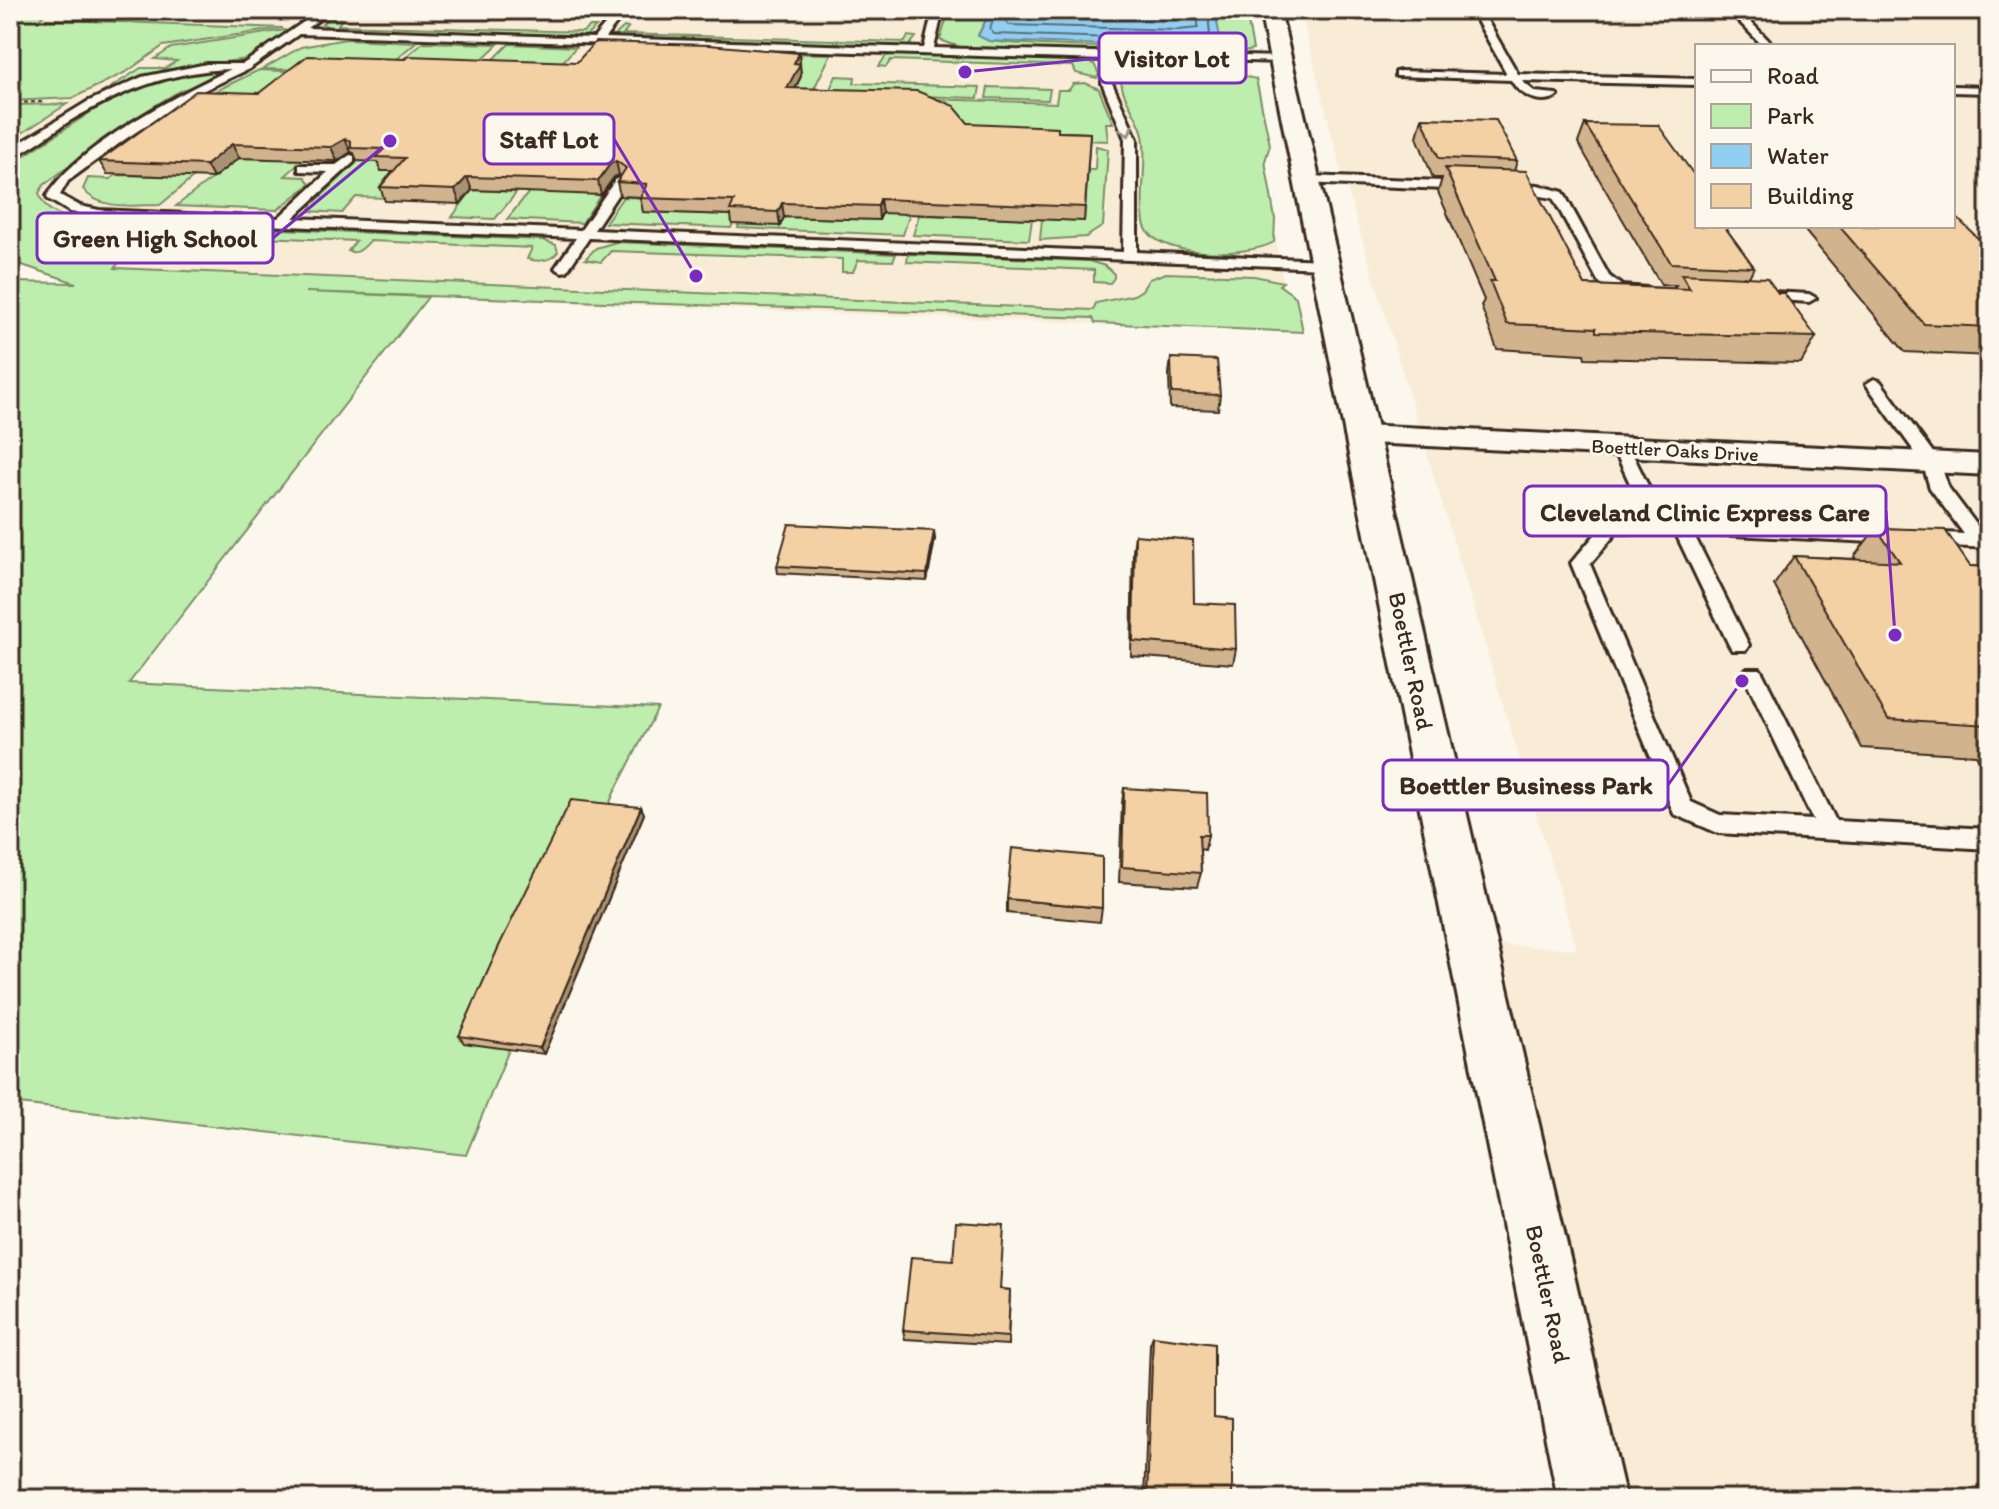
<svg xmlns="http://www.w3.org/2000/svg" width="1999" height="1509" font-family="Itim,sans-serif">
  <style>
    .built { fill: #f9ecd6; fill-rule: evenodd }
    .green { fill: #bdeead; stroke: #7c8c66; stroke-width: 2 }
    .water { fill: #90cff1; stroke: #6e8d9d; stroke-width: 2 }
    .lines { fill: none; stroke-linecap: round; stroke-linejoin: round }
    .shore { stroke: #5d6c72; stroke-width: 2 }
    .lane-casing { stroke: #3b2a1e; stroke-width: 6 }
    .street-casing { stroke: #3b2a1e; stroke-width: 6 }
    .secondary-casing { stroke: #3b2a1e; stroke-width: 6 }
    .path { stroke: #3b2a1e; stroke-width: 2; stroke-dasharray: 4 3; stroke-linecap: butt }
    .lane { fill: #fbf7ec; fill-rule: evenodd }
    .street { fill: #fbf7ec; fill-rule: evenodd }
    .secondary { fill: #fbf7ec; fill-rule: evenodd }
    .wall { fill: #d1b48d; stroke: #3b2a1e; stroke-width: 2 }
    .shaded-wall { fill: #aa9273; stroke: #3b2a1e; stroke-width: 2 }
    .building { fill: #f3d1a4; stroke: #3b2a1e; stroke-width: 2 }
    .oneway { stroke: #9b9085 }
    .labels { text-anchor: middle; stroke-width: 6; stroke-linejoin: round; paint-order: stroke }
    .far-street-label { font-size: 20px; fill: #3b2a1e; stroke: #fbf7ec }
    .street-label { font-size: 24px; fill: #3b2a1e; stroke: #fbf7ec }
    .leader { fill: none; stroke: #7b2cbf; stroke-width: 3 }
    .callout-dot { fill: #7b2cbf; stroke: #fbf7ec; stroke-width: 3 }
    .callout { fill: #fbf7ec; stroke: #7b2cbf; stroke-width: 3 }
    .callout-label { font-size: 26px; text-anchor: middle; font-weight: bold; fill: #3b2a1e }
  </style>
  <rect width="100%" height="100%" fill="#fbf7ec"/>
  <filter id="ink" filterUnits="userSpaceOnUse"><feTurbulence type="fractalNoise" baseFrequency=".0125" numOctaves="2"/><feDisplacementMap in="SourceGraphic" scale="16" xChannelSelector="R" yChannelSelector="G"/><feConvolveMatrix kernelMatrix="1 2 1 2 8 2 1 2 1" color-interpolation-filters="sRGB"/></filter>
  <g filter="url(#ink)">
    <path class="built" d="M10,10H1238L1291,331L79,284L10,261Z
      M1300,10H1989V1499H1592L1472,943L1577,949L1340,166ZM1697,46H1953V226H1697Z"/>
    <path class="green" d="M10,10H52L38,19L283,28L163,46L128,71L73,98L10,101Z
      M949,10H991L978,35L989,41C1021,45 1199,53 1218,42L1215,10H1246L1253,50L1229,55L960,47L940,40Z
      M327,19H342L338,25L583,32L589,27H596L586,36L332,28L322,24Z
      M624,27L628,28L624,34L905,42L908,36L916,37L909,46L614,36Z
      M285,30L286,32L247,59L164,70L94,98L141,68H165L177,61L155,59L171,48Z
      M346,39L416,42L382,71L263,69L301,47Z
      M423,42L498,44L477,64L389,71Z
      M509,44L576,47L510,121L488,65Z
      M772,53L831,54L806,105L781,118L801,77Z
      M901,54L1074,59L1094,64L1099,74L1097,78L1076,73L1073,66L891,60L886,67L879,66L886,56Z
      M216,69L219,70C206,83 186,87 171,96C126,122 85,154 44,185L39,193C48,225 85,216 112,224L115,228L96,252L106,257L122,258L115,268L1093,310L1096,303L1134,295L1142,290L1149,279L1166,273L1254,276L1283,282L1279,285L1296,297L1303,332L1095,323L1093,318L306,292L428,297L129,683L658,708L613,795L466,1155L10,1103V282L76,283L10,261V165L97,108L133,88L149,85L137,84L148,79Z
      M259,70L308,72L271,101L199,99Z
      M1142,70L1225,72L1256,79L1270,145L1265,161L1275,219L1274,242C1249,257 1150,260 1144,222C1139,194 1148,163 1143,135C1139,115 1120,97 1121,77Z
      M836,76L855,77L854,83L980,87L978,98L828,93Z
      M1085,83L1099,89L1113,123H1106L1108,141L965,136L893,98L1056,103L1058,90H1069L1073,84Z
      M988,87L1050,89L1048,100L986,98Z
      M67,104L10,141V105Z
      M1096,146L1108,149L1103,226L1086,237L1040,240L1042,219L1084,221L1088,170H1095Z
      M239,158L304,159L285,176L305,177L310,184L277,210L176,206Z
      M360,159L391,161L412,172L387,198L356,197L342,213L309,211L313,204Z
      M116,175L194,177L160,205C136,205 99,211 83,189L88,178L110,179Z
      M610,181L582,223L507,219L529,192Z
      M472,190L517,192L495,219L452,217Z
      M623,197L650,198L644,212L736,215L731,228L605,223Z
      M887,199L914,200L903,235L738,228L739,224L784,217L879,220Z
      M919,215L1032,219L1029,240L913,235Z
      M183,225L543,240L556,245L558,252C550,262 538,262 527,259L532,248L370,241C363,248 358,255 348,251L356,241L169,233L154,243L136,240L149,231Z
      M616,242L896,254L893,261L858,260L853,272H842V259L611,251L601,262L585,259L596,248Z
      M908,254L1089,261L1105,266L1114,274V278L1110,283L1094,282V270L907,262Z"/>
    <path class="water" d="M991,10H1215L1220,38L1212,46L1198,48L989,41L978,36Z"/>
    <g class="lines">
      <path class="shore" d="M997,10L990,29L994,34L1178,40L1210,37L1208,10
        M1007,10L1006,21L1009,25L1178,30L1198,28V10
        M1020,10L1023,13L1178,18L1184,16L1186,10"/>
      <defs>
        <path id="lane" d="M321,10H332L307,28L594,38L617,10H627L605,38L924,48L933,10H943L934,48L1285,57L1286,59L1281,62L1151,58L1113,61L1112,83L1137,139V252L1324,260L1331,264L1324,268L589,238L567,271L562,272L555,268L576,238L116,219L70,212L48,199L47,196C76,147 179,94 231,69C171,71 120,91 68,122C50,134 30,150 10,158V149L87,102L142,77L207,64H243ZM299,34L1103,60L1102,83L1125,139L1123,252L594,230L626,182L620,178L616,179L581,230L293,218L354,162V156L350,155L336,165H299V171L328,172L278,218L99,210L80,206L60,195L68,181L124,140L185,99L249,69Z
          M1471,10H1481L1518,74L1697,79V85L1522,81L1535,92L1556,94L1558,96C1541,106 1520,96 1511,80L1396,76V72L1400,71L1507,74Z
          M1728,10H1739L1774,46H1763Z
          M1953,86L1989,87V93L1953,92Z
          M1307,176L1469,182L1475,186L1469,190L1303,183V177Z
          M1508,183L1538,185L1563,192L1609,276L1622,286L1648,288V294L1613,293L1598,281L1553,198L1504,190L1502,187Z
          M1757,291L1809,294L1816,298L1809,302L1752,298L1750,295Z
          M1874,379L1880,381L1940,462L1948,487L1985,536H1989V548L1693,533L1749,645L1746,650H1732L1729,645L1675,532L1616,533L1590,564L1691,802L1720,815L1813,820L1743,674L1746,669H1760L1763,674L1836,821L1989,829V849L1718,833L1674,814L1571,563L1605,523L1647,520L1613,447L1621,442L1629,447L1665,520L1964,534L1930,488L1922,462L1866,384Z"/>
        <path id="street" d="M1362,425L1989,455V475L1350,442L1345,435L1350,428Z"/>
        <path id="secondary" d="M1260,10H1280L1626,1499H1558Z"/>
      </defs>
      <use href="#lane" class="lane-casing"/>
      <use href="#street" class="street-casing"/>
      <use href="#secondary" class="secondary-casing"/>
      <path class="path" d="M10,103L42,102"/>
      <use href="#lane" class="lane"/>
      <use href="#street" class="street"/>
      <use href="#secondary" class="secondary"/>
    </g>
    <path class="wall" d="M799,53L801,76L795,88L968,123L1058,132L1090,133L1084,221L882,213L879,220L784,217L780,226L732,224L731,215L643,212L640,197L620,196L617,182L621,176L619,175L614,177L601,195L472,190L460,204L385,201L380,187L393,171H381L378,162L357,161L354,153L351,152L337,161L239,158L213,178L107,174L99,161L259,93L577,62Z
      M1422,118L1517,161L1514,171L1585,285L1674,288L1676,285H1661L1578,143L1585,124L1697,226H1729L1727,230L1754,267L1749,277L1778,293L1816,337L1801,363L1585,358L1584,354L1497,349L1481,306L1484,300L1438,192L1442,178H1433L1417,137Z
      M1801,226H1953L1989,249V356L1905,352Z
      M1171,358L1220,395L1218,410L1170,408L1169,374Z
      M1876,528L1970,566L1989,567V776L1976,755L1862,748L1774,585L1794,556L1856,559L1854,557Z
      M1135,535L1194,603L1236,649L1233,664L1131,656L1133,551Z
      M935,539L927,581L778,573L777,566Z
      M1124,788L1208,835L1205,850L1200,849L1201,873L1197,887L1119,882L1122,803Z
      M641,807L644,814L544,1054L464,1043L459,1036Z
      M1007,899L1102,908L1100,922L1007,913Z
      M1000,1289L1010,1290L1008,1345L905,1339L903,1330Z
      M1153,1336L1214,1416L1232,1499H1144L1150,1344Z"/>
    <path class="shaded-wall" d="M799,53L801,76L789,101L787,88L794,63Z
      M345,139L351,152L337,161L331,147Z
      M232,144L239,158L213,178L206,165Z
      M616,161L619,175L614,177L601,195L598,181L610,164Z
      M467,177L472,190L460,204L455,190Z
      M880,199L882,213L879,220L878,206Z
      M782,203L784,217L780,226L778,212Z
      M934,531L935,539L927,581V574Z
      M641,807L644,814L544,1054L540,1048Z"/>
    <path class="building" d="M595,42L709,45L799,53L794,63L800,64L787,88L917,91L954,106L968,123L1058,127V132L1090,133L1085,207L880,199L878,206L782,203L778,212L730,210L734,201L640,198L647,184L617,182L626,168L616,161L610,164L598,181L467,177L455,190L380,187L405,158L376,157L384,149L351,148V141L345,139L331,147L232,144L206,165L99,161L196,91L259,93L307,56L405,59L408,56L577,62Z
      M1422,118L1496,120L1517,161L1439,158Z
      M1585,124L1658,125L1697,179V226H1724L1754,267L1671,263Z
      M1445,168L1526,171L1585,285L1690,289L1681,274L1767,278L1778,293H1784L1816,337L1596,332V328L1507,324L1490,281H1495Z
      M1953,214L1989,249V327L1924,324L1839,226H1953Z
      M1171,358L1217,360L1220,395L1172,393Z
      M789,524L934,531L927,574L777,566Z
      M1876,528L1945,530L1970,566L1989,567V725L1888,719L1794,556L1900,562Z
      M1135,535L1193,540L1194,603L1235,605L1236,649L1133,641Z
      M1124,788L1207,793L1208,835H1199L1201,873L1122,867Z
      M571,800L641,807L540,1048L459,1036L499,946Z
      M1012,848L1102,857V908L1007,899Z
      M956,1222L1004,1225L1000,1289L1010,1290L1008,1337L903,1330L911,1257L953,1260Z
      M1153,1336L1214,1344V1416L1232,1418V1499H1147Z"/>
    <defs><path id="oneway-chevron" d="M-2-3.5L2.5 0L-2 3.5" fill="none" stroke-width="1.6" stroke-linecap="round" stroke-linejoin="round" transform="scale(2)"/></defs>
    <use class="oneway" href="#oneway-chevron" transform="translate(1127 131) rotate(72)"/>
  </g>
  <g class="labels">
    <g class="far-street-label">
      <text transform="translate(1675 450) rotate(3)" y="7">Boettler Oaks Drive</text>
    </g>
    <g class="street-label">
      <text transform="translate(1411 661) rotate(78)" y="8">Boettler Road</text>
      <text transform="translate(1548 1294) rotate(78)" y="8">Boettler Road</text>
    </g>
  </g>
  <path class="leader" d="M965 72L1099 58M696 276L614 139M390 141L273 238M1895 635L1886 511M1742 681L1668 785"/>
  <g class="callout-dot">
    <circle cx="965" cy="72" r="8"/>
    <circle cx="696" cy="276" r="8"/>
    <circle cx="390" cy="141" r="8"/>
    <circle cx="1895" cy="635" r="8"/>
    <circle cx="1742" cy="681" r="8"/>
  </g>
  <g class="callout">
    <rect x="1099" y="33" width="147" height="50" rx="8"/>
    <rect x="484" y="114" width="130" height="50" rx="8"/>
    <rect x="37" y="213" width="236" height="50" rx="8"/>
    <rect x="1524" y="486" width="362" height="50" rx="8"/>
    <rect x="1383" y="760" width="285" height="50" rx="8"/>
  </g>
  <g class="callout-label">
    <text x="1172" y="67">Visitor Lot</text>
    <text x="549" y="148">Staff Lot</text>
    <text x="155" y="247">Green High School</text>
    <text x="1705" y="521">Cleveland Clinic Express Care</text>
    <text x="1526" y="794">Boettler Business Park</text>
  </g>
  <rect width="1999" height="1509" fill="none" stroke="#fbf7ec" stroke-width="40"/>
  <rect x="20" y="20" width="1959" height="1469" fill="none" stroke="#3b2a1e" stroke-width="3" filter="url(#ink)"/>
  <rect x="1695" y="44" width="260" height="184" fill="#fbf7ec" stroke="#aea59a" stroke-width="2"/>
  <rect x="1711" y="70" width="40" height="12" fill="#fbf7ec" stroke="#aea59a" stroke-width="2"/>
  <text x="1767" y="84" font-size="24" fill="#3b2a1e">Road</text>
  <rect x="1711" y="104" width="40" height="24" fill="#bdeead" stroke="#aea59a" stroke-width="2"/>
  <text x="1767" y="124" font-size="24" fill="#3b2a1e">Park</text>
  <rect x="1711" y="144" width="40" height="24" fill="#90cff1" stroke="#aea59a" stroke-width="2"/>
  <text x="1767" y="164" font-size="24" fill="#3b2a1e">Water</text>
  <rect x="1711" y="184" width="40" height="24" fill="#f3d1a4" stroke="#aea59a" stroke-width="2"/>
  <text x="1767" y="204" font-size="24" fill="#3b2a1e">Building</text>
</svg>
